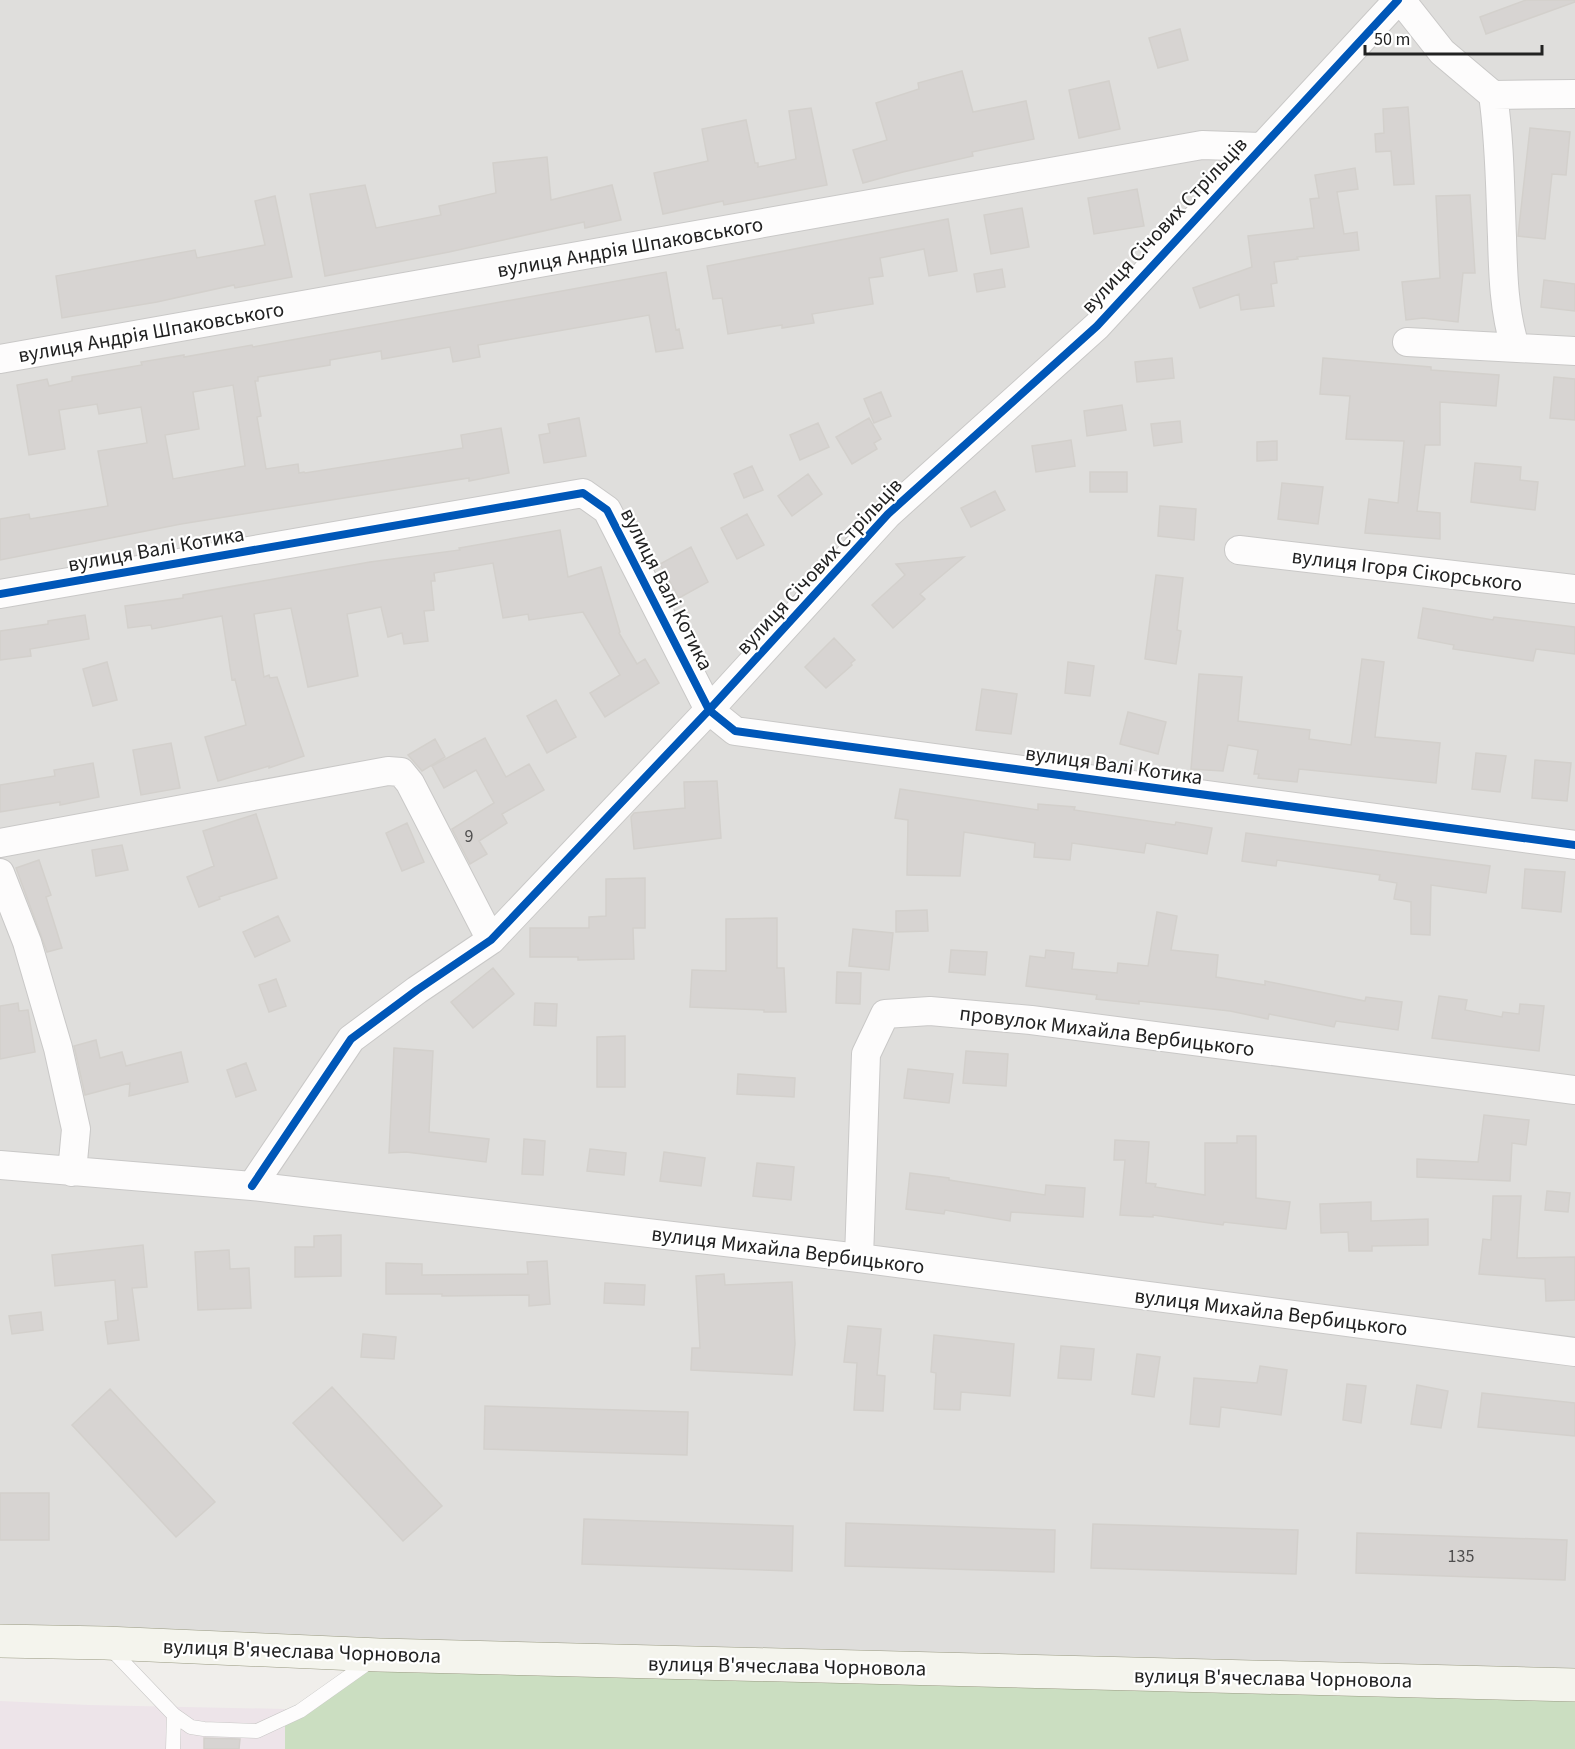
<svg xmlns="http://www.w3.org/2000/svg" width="1575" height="1749" font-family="'Source Sans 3',sans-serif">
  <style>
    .residential { fill: #dfdedc }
    .industrial { fill: #ede4e9 }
    .forest { fill: #cbdec1 }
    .building { fill: #d7d4d2; stroke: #d3d0cc; stroke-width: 1.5; fill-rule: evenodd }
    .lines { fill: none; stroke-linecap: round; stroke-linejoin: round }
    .lane-casing { stroke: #c9c8c7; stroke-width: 15 }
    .street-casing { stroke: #c9c8c7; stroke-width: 30 }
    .secondary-casing { stroke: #999a82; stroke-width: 34 }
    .lane { stroke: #fdfcfc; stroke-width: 14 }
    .street { stroke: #fdfcfc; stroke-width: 28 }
    .secondary { stroke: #f4f4ed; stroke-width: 33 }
    .cycleway-casing { stroke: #fff; stroke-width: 11 }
    .cycleway { stroke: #0057b8; stroke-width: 8 }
    .labels { text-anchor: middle; stroke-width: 4.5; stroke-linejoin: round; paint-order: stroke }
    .number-label { font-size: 18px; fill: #4f4e4e }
    .street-label { font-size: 21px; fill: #222; stroke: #fff }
  </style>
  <rect width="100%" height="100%" fill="#f0eeeb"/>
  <path class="residential" d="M0,0H1575V1685L0,1638Z"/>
  <path class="industrial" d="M0,1701L89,1705L285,1709V1749H0Z"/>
  <path class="forest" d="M379,1655L1575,1685V1749H285V1709L291,1716Z"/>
  <path class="building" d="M1526,0H1575V2L1486,34L1480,17Z
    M1180,29L1188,60L1158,68L1149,38Z
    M962,71L973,112L1026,101L1034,139L972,152L973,156L903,172L863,183L853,150L887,140L876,103L919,89L918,83Z
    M1109,81L1120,129L1079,138L1069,90Z
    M1408,107L1414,184L1394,185L1391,151L1376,152L1375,134L1384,133L1383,109Z
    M811,108L827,185L724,205L723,201L663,214L654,173L708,161L702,129L746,120L755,163H758V167L796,159L789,111Z
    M1530,128L1570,132L1566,175L1552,174L1545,239L1518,236Z
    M547,157L551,200L612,185L621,220L585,228L584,222L449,252L325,276L310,194L365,185L376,228L441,215L439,206L496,193L493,163Z
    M1355,168L1358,189L1337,192L1344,234L1357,232L1359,250L1297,257L1298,259L1274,262L1277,283L1271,284L1274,306L1241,310L1239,294L1200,308L1193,288L1252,267L1248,236L1314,228L1310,199L1319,198L1315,175Z
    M1137,189L1144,226L1094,234L1088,198Z
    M1470,195L1475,273H1463L1458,322L1423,318L1406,320L1402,282L1440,278L1436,196Z
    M275,196L292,277L235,288L234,285L157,302L62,318L56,276L195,250L197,258L265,245L255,201Z
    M1022,208L1029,247L991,254L984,215Z
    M948,219L957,271L929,276L924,249L880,258L883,276L869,278L873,304L812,314L814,323L782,328V325L728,334L722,298L713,299L707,266Z
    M1002,269L1005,287L977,292L974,274Z
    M666,272L676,330L679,329L683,348L656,352L649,315L478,345L480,357L453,362L450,347L382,359L381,351L330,360V365L258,377V381H255L261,416L257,417L266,469L298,464L299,473L304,472L305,473L463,448L461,435L501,428L509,473L469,481V478L181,524L0,560V519L29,514L30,519L108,506L98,451L147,443L141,407L99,414L97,404L59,410L65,449L29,455L17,385L47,379L49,386L72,381V377L142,365L141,362L184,355V357L252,345L253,347ZM233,385L245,466L173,479L165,435L199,429L193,392Z
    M1544,280L1575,284V311L1541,307Z
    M1172,358L1174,378L1137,382L1135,362Z
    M1323,358L1431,367V370L1499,375L1496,406L1440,402V445H1425L1417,511L1440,513V539L1365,533L1369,499L1398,503L1404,441L1346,439L1350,396L1320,394Z
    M1554,377L1575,379V420L1550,418Z
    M881,392L891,416L874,423L864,399Z
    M1122,405L1126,430L1087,436L1084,411Z
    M579,418L586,456L544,463L539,435L550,433L548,424Z
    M869,418L881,439L874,443L877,449L852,464L836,437Z
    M1180,421L1182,442L1154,446L1151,424Z
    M818,423L829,447L800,460L790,435Z
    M1071,440L1075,466L1036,472L1032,446Z
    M1277,441V460L1257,461V442Z
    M1475,463L1521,467L1520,480L1538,482L1535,510L1471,502Z
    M752,466L763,490L744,498L734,474Z
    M1090,472H1127V492H1090Z
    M808,474L822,494L792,516L778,496Z
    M1282,483L1323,487L1318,524L1278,519Z
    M995,491L1005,510L971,527L961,508Z
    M1160,506L1196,509L1194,540L1158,536Z
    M747,514L764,545L737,559L721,528Z
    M560,530L568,577L601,567L620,632L619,633L637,664L645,659L659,683L605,717L590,693L620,675L583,612L529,620L528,614L503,618L493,563L434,573L435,581H431L434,610L424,611L428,641L404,644L402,633L388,637L381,607L347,614L358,676L308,687L291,608L254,614L264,677L269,675L270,678L277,677L304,756L269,768V766L218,781L205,737L246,725L235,679L232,680L222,616L152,629L151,625L128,628L125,606L183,598V595L370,562L460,550L459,548Z
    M691,547L708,582L679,598L660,564Z
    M964,557L920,594L925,599L893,628L872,605L905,575L896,564Z
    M1156,575L1183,578L1177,630L1181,631L1176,664L1145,659Z
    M1423,608L1493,620L1494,617L1575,627V654L1536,649L1533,661L1453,649L1454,645L1418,638Z
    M85,615L89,639L30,649L31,656L0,660V631L48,624V621Z
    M834,638L855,660L851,663L852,665L826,688L805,667Z
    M1362,659L1384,662L1375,737L1440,743L1436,783L1299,769L1297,782L1258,778L1259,774H1254L1258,750L1228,745L1223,771L1191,769L1199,674L1242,677L1238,721L1310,730L1309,739L1351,745Z
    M107,662L117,700L93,706L83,669Z
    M1068,662L1094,666L1090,696L1065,693Z
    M982,689L1017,694L1011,734L976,730Z
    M556,700L576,737L547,753L527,716Z
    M1128,712L1166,722L1158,754L1120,744Z
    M485,738L506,777L529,764L544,790L502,814L507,823L479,841L487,854L470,864L452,829L494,803L476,770L444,788L432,766Z
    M435,739L445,757L422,771L408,755Z
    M171,743L180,788L141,795L133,750Z
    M1476,753L1506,756L1500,792L1472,789Z
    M1535,760L1571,763L1567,801L1532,798Z
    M93,763L99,797L60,805V802L0,812V785L55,776L54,770Z
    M717,781L721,838L634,849L631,817L634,813L685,808L684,782Z
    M900,789L1038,810V804L1075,807L1074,810L1175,825L1176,822L1212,828L1207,854L1146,843L1144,853L1072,843L1070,860L1034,857L1035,843L964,832L960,876L907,875L908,820L895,818Z
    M256,814L277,878L219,897L220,899L199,907L187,877L214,866L203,831Z
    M407,823L424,862L402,871L386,833Z
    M1246,833L1490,866L1486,893L1431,885L1430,935L1411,934V902L1394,899L1397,883L1379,880L1380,875L1277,860L1276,866L1242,861Z
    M122,845L128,870L96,876L92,850Z
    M39,860L51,895L46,897L62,948L47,952L16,868Z
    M1525,869L1565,872L1561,912L1522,908Z
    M645,878V928H633L634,959L578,960V957H530V928H589V917L606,916V879Z
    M927,910L928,931L896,932V911Z
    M1157,912L1177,916L1171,950L1218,955L1216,977L1265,985V981L1365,1001L1366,997L1402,1002L1398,1030L1336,1021L1334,1027L1269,1014L1268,1019L1230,1011L1139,1001V1004L1096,999L1097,995L1026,986L1030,956L1045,958L1046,950L1074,953L1072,969L1117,973L1118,963L1148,966Z
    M278,916L290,941L255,957L243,932Z
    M777,918V968H784L786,1012H764V1010L690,1007L692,970L726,971V919Z
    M853,929L893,933L889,970L849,966Z
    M951,950L987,952L985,975L949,972Z
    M493,968L514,994L473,1028L451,1002Z
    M837,972L861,973L860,1004L836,1003Z
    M276,979L286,1006L269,1012L259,985Z
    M1439,996L1467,1000L1465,1010L1502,1017L1503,1012L1519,1014L1520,1004L1544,1006L1539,1051L1432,1038Z
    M18,1003L19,1011L28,1010L35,1052L0,1059V1006Z
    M535,1003L557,1004L556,1026L534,1025Z
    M625,1036V1087H597V1037Z
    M96,1040L100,1058L122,1052L126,1066L181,1052L188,1082L129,1096L130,1083L85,1095L74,1046Z
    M394,1048L433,1051L429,1132L489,1139L486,1162L406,1152L389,1153Z
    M966,1051L1008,1054L1006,1086L963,1083Z
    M246,1063L256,1090L236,1097L227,1070Z
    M908,1069L953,1074L949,1103L904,1098Z
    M738,1074L795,1078L794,1097L737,1094Z
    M1484,1115L1529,1120L1526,1145L1512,1143L1510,1181L1417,1177V1159L1478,1162Z
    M1237,1136H1256V1198L1290,1202L1286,1229L1224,1222L1223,1225L1153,1215V1217L1120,1215L1125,1160H1114L1115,1140L1149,1142L1146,1183L1156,1184L1155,1187L1205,1195V1143H1237Z
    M524,1139L545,1141L543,1175L522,1174Z
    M590,1149L626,1153L624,1175L587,1171Z
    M664,1152L705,1158L701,1186L660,1181Z
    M757,1163L794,1167L791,1200L753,1196Z
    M910,1173L949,1178V1180L1045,1195L1046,1185L1085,1188L1083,1217L1011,1212L1010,1221L945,1210L944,1214L906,1209Z
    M1547,1191L1570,1193L1568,1212L1545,1210Z
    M1493,1196H1521L1517,1258L1575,1257V1300L1546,1301L1545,1279L1479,1274L1483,1239L1491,1240Z
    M1371,1202V1221L1428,1219V1245L1372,1246V1251H1349L1348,1232L1321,1233L1320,1204Z
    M341,1235V1276L295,1277V1247H314V1236Z
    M143,1245L147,1287L132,1288L139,1340L108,1344L105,1322L118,1320L115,1280L55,1286L52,1255Z
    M229,1250L230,1269L249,1268L251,1308L198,1310L195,1252Z
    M547,1261L550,1304L529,1306V1295L442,1296V1294H386V1263L422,1264V1275L528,1274L527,1262Z
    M724,1274L725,1285L792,1282L795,1344L792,1375L691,1370L692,1348H700L696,1276Z
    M605,1283L645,1285L644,1305L604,1303Z
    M41,1312L43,1330L12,1334L9,1316Z
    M848,1326L881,1329L877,1375L885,1376L883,1411L854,1410L857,1363L844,1362Z
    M363,1334L396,1337L394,1359L361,1357Z
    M934,1335L1014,1344L1010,1396L961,1392L960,1410L934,1409L936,1373L931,1372Z
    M1061,1346L1094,1349L1091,1380L1058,1378Z
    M1137,1354L1160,1357L1154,1397L1132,1394Z
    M1260,1366L1287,1370L1281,1415L1221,1407L1219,1427L1190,1424L1194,1378L1257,1383Z
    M1347,1384L1366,1386L1361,1423L1343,1420Z
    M1417,1385L1448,1391L1441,1428L1411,1424Z
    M332,1387L442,1506L403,1541L293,1423Z
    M110,1389L215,1502L176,1537L72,1425Z
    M1482,1393L1575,1403V1436L1478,1427Z
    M485,1406L688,1412L687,1455L484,1449Z
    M0,1493H49V1540H0Z
    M584,1519L793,1526L792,1571L582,1564Z
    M846,1523L1055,1530L1054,1572L845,1566Z
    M1093,1524L1298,1530L1296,1574L1091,1568Z
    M1357,1533L1567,1540L1565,1580L1356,1573Z
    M204,1738L240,1739L239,1749H204Z"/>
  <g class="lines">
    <defs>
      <path id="lane" d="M109,1647L174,1715L191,1727L204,1729L257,1731L300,1711L372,1660
        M173,1749L174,1715"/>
      <path id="street" d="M1401,0L1442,52L1493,95L1575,94
        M1493,95C1500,142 1500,190 1502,237C1503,275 1504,311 1515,347
        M1407,342L1575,351
        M0,359L1202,145L1261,147
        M1239,550L1575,589
        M0,594L583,493L607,510L709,710L735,731L1575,845
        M0,843L388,771L401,772L410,783L491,940
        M0,873L27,942L58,1048L76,1129L72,1172
        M0,1165L252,1186L859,1258L1575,1352
        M252,1186L351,1039L417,990L491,940L709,710L888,514L1097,326L1398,0
        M859,1258L866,1054L885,1014L930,1011L1031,1020L1575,1090"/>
      <path id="secondary" d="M0,1641L105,1643L379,1655L1575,1685"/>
    </defs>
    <use href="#lane" class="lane-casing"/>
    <use href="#street" class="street-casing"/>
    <use href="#secondary" class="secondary-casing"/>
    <use href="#lane" class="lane"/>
    <use href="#street" class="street"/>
    <use href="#secondary" class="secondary"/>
    <defs>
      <path id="cycleway" d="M0,594L583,493L607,510L709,710L735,731L1575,845
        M252,1186L351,1039L417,990L491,940L709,710L888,514L1097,326L1398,0"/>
    </defs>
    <use href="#cycleway" class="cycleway-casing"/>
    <use href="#cycleway" class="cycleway"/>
  </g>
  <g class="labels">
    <g class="number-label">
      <text x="469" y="842">9</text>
      <text x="1461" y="1562">135</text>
    </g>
    <g class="street-label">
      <text transform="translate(1164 225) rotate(-47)" y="7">вулиця Січових Стрільців</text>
      <text transform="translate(630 247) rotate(-10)" y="7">вулиця Андрія Шпаковського</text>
      <text transform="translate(151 332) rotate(-10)" y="7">вулиця Андрія Шпаковського</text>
      <text transform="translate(156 549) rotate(-10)" y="7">вулиця Валі Котика</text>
      <text transform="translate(819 566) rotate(-47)" y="7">вулиця Січових Стрільців</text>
      <text transform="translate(1407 570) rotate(7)" y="7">вулиця Ігоря Сікорського</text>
      <text transform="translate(667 589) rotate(63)" y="7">вулиця Валі Котика</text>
      <text transform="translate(1114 765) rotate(8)" y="7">вулиця Валі Котика</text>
      <text transform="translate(1107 1031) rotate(7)" y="7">провулок Михайла Вербицького</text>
      <text transform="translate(788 1250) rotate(7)" y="7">вулиця Михайла Вербицького</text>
      <text transform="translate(1271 1312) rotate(7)" y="7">вулиця Михайла Вербицького</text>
      <text transform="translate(302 1651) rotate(2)" y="7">вулиця В'ячеслава Чорновола</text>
      <text transform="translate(787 1666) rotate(1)" y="7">вулиця В'ячеслава Чорновола</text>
      <text transform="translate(1273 1678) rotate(1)" y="7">вулиця В'ячеслава Чорновола</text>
    </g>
  </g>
  <path d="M1365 45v9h177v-9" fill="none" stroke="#222222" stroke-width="3"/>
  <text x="1374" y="45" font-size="18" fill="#222222" stroke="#ffffff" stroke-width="4.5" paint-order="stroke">50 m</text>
</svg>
